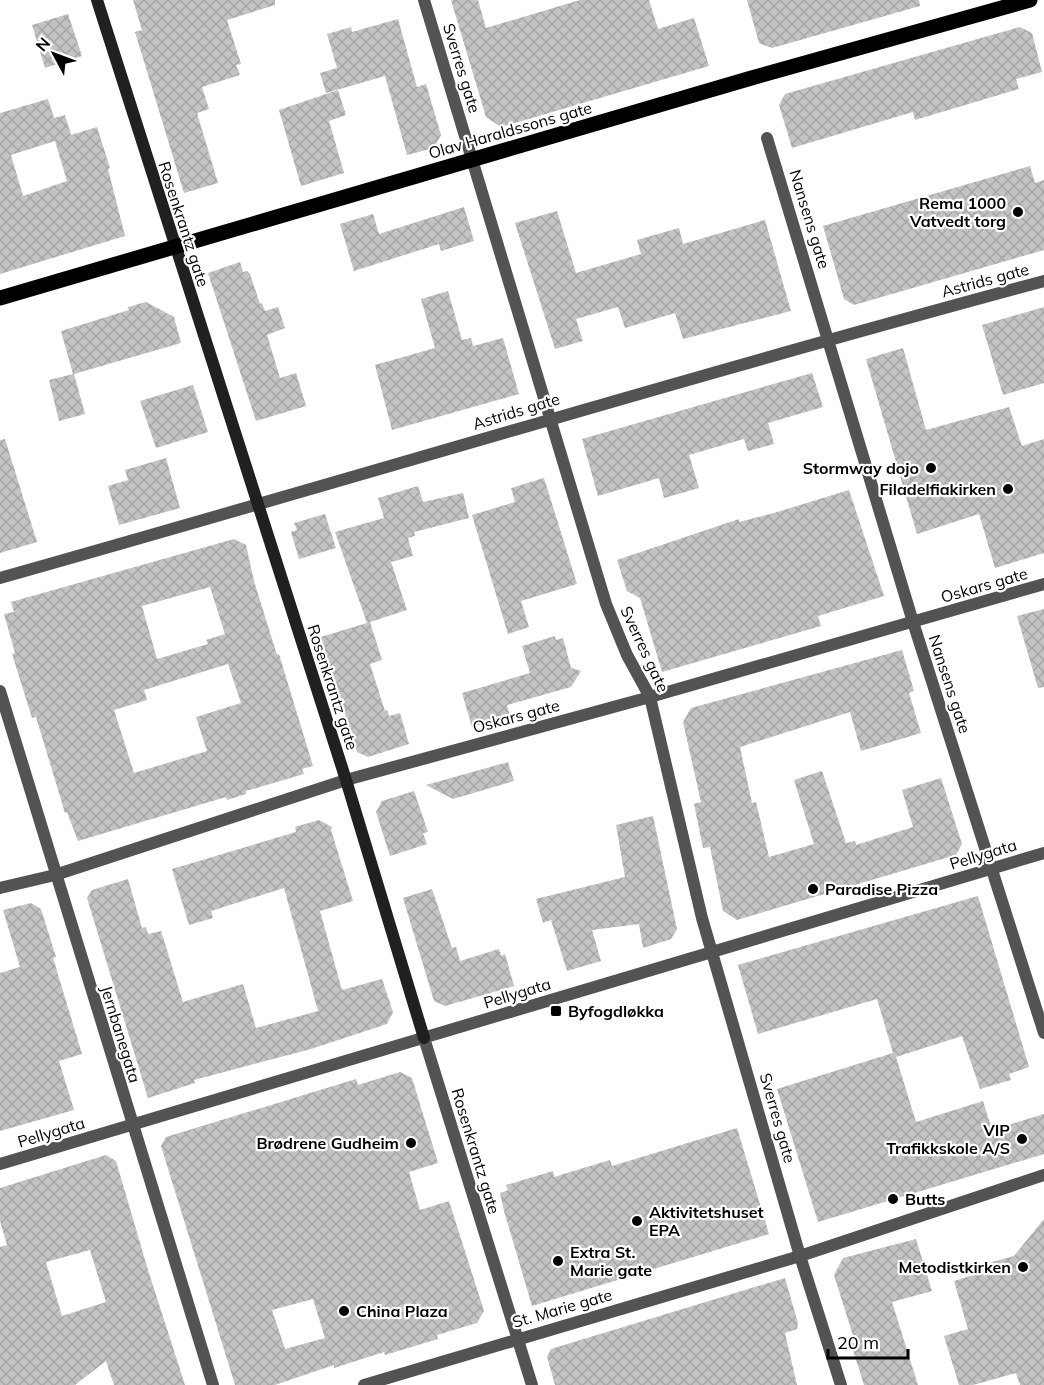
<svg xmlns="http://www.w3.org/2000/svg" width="1044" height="1385" font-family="Mulish,sans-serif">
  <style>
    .building { fill: url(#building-cross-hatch); fill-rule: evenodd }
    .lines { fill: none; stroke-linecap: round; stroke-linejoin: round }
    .street { stroke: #535353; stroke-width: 12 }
    .secondary { stroke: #202020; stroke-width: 12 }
    .primary { stroke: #000; stroke-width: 15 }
    .poi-dot { fill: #000; stroke: #fff; stroke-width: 2 }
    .labels { text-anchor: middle; stroke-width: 4.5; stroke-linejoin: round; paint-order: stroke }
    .street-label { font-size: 16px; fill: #000; stroke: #fff }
    .poi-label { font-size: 16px; font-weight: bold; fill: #000; stroke: #fff; text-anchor: end }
  </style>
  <defs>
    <pattern id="building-cross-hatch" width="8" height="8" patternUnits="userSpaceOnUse" patternTransform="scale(1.5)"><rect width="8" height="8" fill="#c3c3c3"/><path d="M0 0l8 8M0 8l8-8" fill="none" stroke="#a6a6a6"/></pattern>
  </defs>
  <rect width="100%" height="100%" fill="#fff"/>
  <path class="building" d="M133,0H275V5L227,20L241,64L236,65L240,75L202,87L209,109L197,113L218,183L184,193L135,32L142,30Z
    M451,0H478L486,28L580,0H649L658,29L694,18L709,66L501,127L486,117Z
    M747,0H919L920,6L772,48L759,43Z
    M68,14L82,56L45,68L32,25Z
    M398,19L417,87L426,84L441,135L434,148L407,155L385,76L326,93L320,73L337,68L327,34L351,27L352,32Z
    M1020,27L1032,33L1042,72L1016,79L1019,89L915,120L913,112L792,148L779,105L785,94Z
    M338,90L346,115L329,121L344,173L301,186L279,110Z
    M48,99L54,118L65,115L71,135L97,127L110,168L108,169L125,236L0,274V113ZM55,141L67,181L23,196L11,155Z
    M1030,166L1035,183L1044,180V250L854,305L844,299L823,226Z
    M464,207L474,241L441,251L439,244L354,271L340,224L373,214L379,234Z
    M557,211L576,273L641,254L637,240L679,228L683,244L765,220L791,311L683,339L675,313L625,328L618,307L576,319L583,341L555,349L515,223Z
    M240,262L243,272L247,271L250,274L260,304L262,303L265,311L278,307L285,328L267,335L280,378L296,373L306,406L256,421L208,273Z
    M448,291L462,340L471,338L473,346L503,338L519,394L392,430L375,365L435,348L421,299Z
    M146,302L174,317L181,343L74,374L85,414L59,421L49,380L73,374L61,331L129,310L128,307Z
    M1044,307V383L1003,395L982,325Z
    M903,348L926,430L1009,407L1022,446L1044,439V553L995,568L979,514L917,534L866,359Z
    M812,373L823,407L768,423L774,444L748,451L744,439L689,455L699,488L664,498L659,478L598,496L582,439Z
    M193,385L208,432L156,448L140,401Z
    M5,439L37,542L0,553V440Z
    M166,458L180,508L119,525L108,486L128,480L125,470Z
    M544,478L577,584L521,601L529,627L508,634L472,515L515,502L511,488Z
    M418,486L423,502L463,493L469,518L414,532L415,536L408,538L413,556L391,562L407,610L367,623L335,532L384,518L378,498Z
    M849,490L884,596L818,616L821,626L662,672L640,598L627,591L617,560L739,519V522L774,513Z
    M325,514L336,548L299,559L291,532L297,530L294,523Z
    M234,539L246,545L254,581L277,655L279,654L313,766L302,769L304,774L246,791V794L227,800L226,797L78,841L67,812L65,813L36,717L32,718L12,654L15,653L4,614L14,612L11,602ZM210,587L225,634L206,640L208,644L157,659L142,606ZM228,664L241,703L196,717L207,751L134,773L114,710L147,700L144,690Z
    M1044,609V687L1038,688L1017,616Z
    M370,622L382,660L370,664L385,711L387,710L389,716L400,713L409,744L368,757L357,752L321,637Z
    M555,636L556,640L563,638L571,668L581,671L571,687L507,705L510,716L472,727L462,693L530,673L522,646Z
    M902,650L914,691L909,693L921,733L861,751L850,712L740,747L752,803L756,802L769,857L814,844L794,780L822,771L846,843L855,841L856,845L913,827L902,790L941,778L962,844L956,855L737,920L723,911L710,847L703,848L694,804L701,802L683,722L691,708Z
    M508,762L514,781L453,799L426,785Z
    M414,791L428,832L423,833L427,844L390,856L376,812L382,801Z
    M653,816L677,929L671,939L643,948L639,924L592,930L601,961L567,971L551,920L543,923L536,899L625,877L616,825Z
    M319,820L332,827L331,830L353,901L320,911L342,990L382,979L393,1012L387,1024L311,1049L194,1080L195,1083L148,1098L87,898L92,890L128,879L142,928L146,927L148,934L161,931L183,1002L243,984L256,1028L318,1011L284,888L211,911L213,918L189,925L172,869L296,832L295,827Z
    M432,889L452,948L456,947L460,961L499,949L501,956L505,954L514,986L445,1006L434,1001L403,898Z
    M978,896L1029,1067L1009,1074L1011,1080L980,1089L962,1036L896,1057L916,1122L983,1101L992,1130L1044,1114V1154L818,1222L777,1089L893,1053L877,999L758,1034L738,965Z
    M31,903L41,909L56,957L53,958L82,1054L59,1061L74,1110L0,1131V973L20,967L3,910Z
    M400,1072L412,1078L438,1163L409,1172L420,1210L449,1201L484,1311L477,1323L437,1335L438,1339L385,1355L384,1352L334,1368V1365L275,1385H235L161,1146L166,1137L356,1079L358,1085ZM313,1299L325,1338L285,1349L272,1310Z
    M737,1128L769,1234L532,1306L504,1211L500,1193L508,1190L506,1185L553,1171L554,1177L610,1160L612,1166Z
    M106,1155L116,1161L148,1270L185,1385H114L106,1361L75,1385H0V1247L7,1245L0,1221V1188ZM90,1250L106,1302L62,1316L46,1262Z
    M1044,1219V1385H1020L1016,1373L973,1385H959L944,1336L968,1329L954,1281L983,1272L981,1265L1014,1256Z
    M916,1239L932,1291L892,1302L918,1385H864L851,1344L855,1342L834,1275L843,1258Z
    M785,1278L798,1323L797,1329L785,1333L797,1385H555L547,1357L551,1349Z"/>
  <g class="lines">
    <path class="street" d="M424,0L606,604L627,655L650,697L702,918L800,1256L841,1385
      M767,138L913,622L1044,1033
      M0,578C348,480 694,375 1044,281
      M0,691L213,1385
      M0,888L55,875L346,780L650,697L1044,584
      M424,1038L532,1385
      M0,1164L1044,853
      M364,1385L800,1256L1044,1175"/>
    <path class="secondary" d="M97,0L346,780L424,1038"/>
    <path class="primary" d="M0,298L748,79L1030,0"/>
  </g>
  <g class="poi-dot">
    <circle cx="1018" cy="212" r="6"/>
    <circle cx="931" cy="468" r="6"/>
    <circle cx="1008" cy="489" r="6"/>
    <circle cx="813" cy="889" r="6"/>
    <rect x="550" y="1005" width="12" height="12" rx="3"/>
    <circle cx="1022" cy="1139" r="6"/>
    <circle cx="411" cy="1143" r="6"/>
    <circle cx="893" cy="1199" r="6"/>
    <circle cx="637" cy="1221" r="6"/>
    <circle cx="558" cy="1261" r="6"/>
    <circle cx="1023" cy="1267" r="6"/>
    <circle cx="344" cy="1311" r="6"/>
  </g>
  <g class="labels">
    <g class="street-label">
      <text transform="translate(462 68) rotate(73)" y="6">Sverres gate</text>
      <text transform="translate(510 130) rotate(-16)" y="6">Olav Haraldssons gate</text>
      <text transform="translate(810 219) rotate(73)" y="6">Nansens gate</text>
      <text transform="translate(184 224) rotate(72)" y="6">Rosenkrantz gate</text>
      <text transform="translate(985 280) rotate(-15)" y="6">Astrids gate</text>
      <text transform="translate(516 411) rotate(-17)" y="6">Astrids gate</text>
      <text transform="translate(984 585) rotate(-16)" y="6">Oskars gate</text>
      <text transform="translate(645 649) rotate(65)" y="6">Sverres gate</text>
      <text transform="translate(950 684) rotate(72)" y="6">Nansens gate</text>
      <text transform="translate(333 687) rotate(72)" y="6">Rosenkrantz gate</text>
      <text transform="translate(516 716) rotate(-15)" y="6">Oskars gate</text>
      <text transform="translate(983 854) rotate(-17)" y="6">Pellygata</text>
      <text transform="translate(517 993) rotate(-17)" y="6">Pellygata</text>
      <text transform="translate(121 1034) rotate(73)" y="6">Jernbanegata</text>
      <text transform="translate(778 1118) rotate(74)" y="6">Sverres gate</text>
      <text transform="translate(51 1132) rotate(-17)" y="6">Pellygata</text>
      <text transform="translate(476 1151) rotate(73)" y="6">Rosenkrantz gate</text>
      <text transform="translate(562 1308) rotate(-16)" y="6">St. Marie gate</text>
    </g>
    <g class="poi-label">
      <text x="1006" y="209">Rema 1000<tspan x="1006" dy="18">Vatvedt torg</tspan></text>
      <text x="919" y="474">Stormway dojo</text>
      <text x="996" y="495">Filadelfiakirken</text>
      <text x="825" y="895" text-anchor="start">Paradise Pizza</text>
      <text x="568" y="1017" text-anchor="start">Byfogdløkka</text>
      <text x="1010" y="1136">VIP<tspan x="1010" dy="18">Trafikkskole A/S</tspan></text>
      <text x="399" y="1149">Brødrene Gudheim</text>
      <text x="905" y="1205" text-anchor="start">Butts</text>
      <text x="649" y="1218" text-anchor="start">Aktivitetshuset<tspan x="649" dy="18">EPA</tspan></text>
      <text x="570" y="1258" text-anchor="start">Extra St.<tspan x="570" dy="18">Marie gate</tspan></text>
      <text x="1011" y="1273">Metodistkirken</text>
      <text x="356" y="1317" text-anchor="start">China Plaza</text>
    </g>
  </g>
  <g transform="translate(54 54) rotate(311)" stroke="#ffffff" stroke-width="4.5" paint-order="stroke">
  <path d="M0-4.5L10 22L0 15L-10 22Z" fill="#000000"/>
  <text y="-9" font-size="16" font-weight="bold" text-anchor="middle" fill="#000000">N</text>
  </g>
  <path d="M828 1349v9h80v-9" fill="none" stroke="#000000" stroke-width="3"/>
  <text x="837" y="1349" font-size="18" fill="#000000" stroke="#ffffff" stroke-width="4.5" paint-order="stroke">20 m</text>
</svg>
